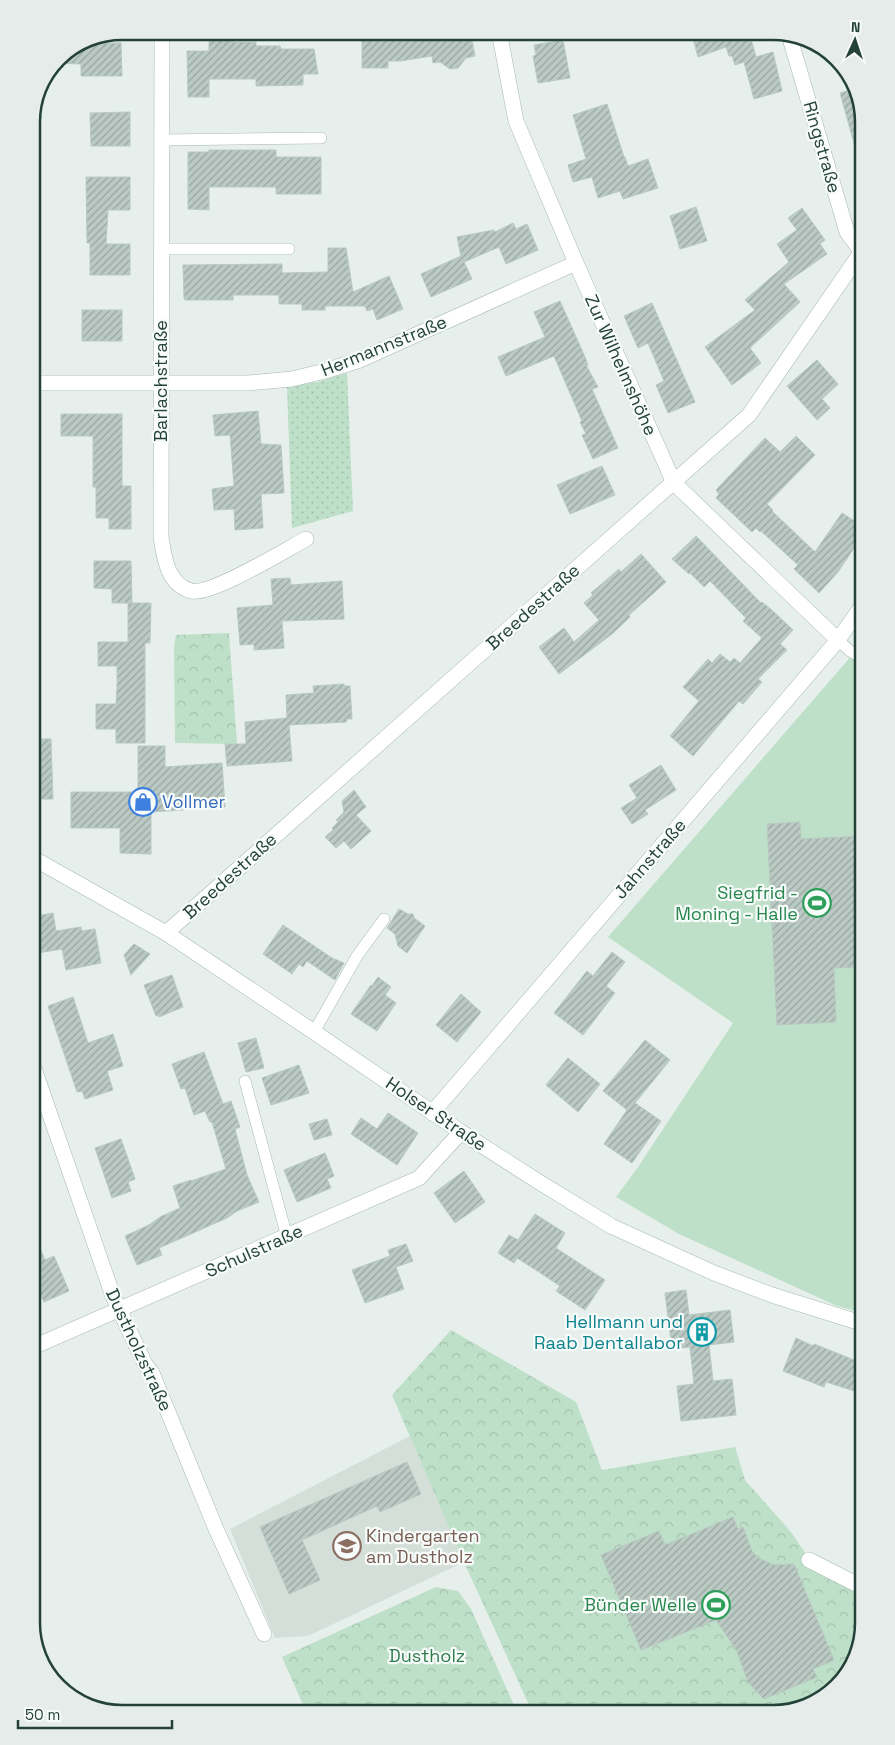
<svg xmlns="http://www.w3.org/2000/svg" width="895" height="1745" font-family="'Space Grotesk',sans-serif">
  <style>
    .built { fill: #d4dfda }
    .grass { fill: url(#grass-dots) }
    .forest { fill: url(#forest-crowns) }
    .pitch { fill: #bfe0c8 }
    .building { fill: url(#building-hatch); stroke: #b8c9c2 }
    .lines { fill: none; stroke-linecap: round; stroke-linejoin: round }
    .service-casing { stroke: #a8b8b2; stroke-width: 12 }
    .minor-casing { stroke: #a8b8b2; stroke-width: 16 }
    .secondary-casing { stroke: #a4bbb3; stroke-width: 16 }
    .service { stroke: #fff; stroke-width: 11 }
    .minor { stroke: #fff; stroke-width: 15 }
    .secondary { stroke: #fff; stroke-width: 15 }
    .labels { text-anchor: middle; stroke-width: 4.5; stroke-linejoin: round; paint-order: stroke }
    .street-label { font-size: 18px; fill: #24423a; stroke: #f7fbf9 }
    .shop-label { font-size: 18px; fill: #366cbe; stroke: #f7fbf9; text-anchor: start }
    .leisure-label { font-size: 18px; fill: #27864d; stroke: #f7fbf9; text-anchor: end }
    .culture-label { font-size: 18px; fill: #0d838f; stroke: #f7fbf9; text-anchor: end }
    .education-label { font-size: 18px; fill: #785e54; stroke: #f7fbf9; text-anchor: start }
    .park-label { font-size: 18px; fill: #2d7a4b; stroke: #f7fbf9 }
    .rim { fill: none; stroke: #24423a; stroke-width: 2.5 }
  </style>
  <defs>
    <pattern id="grass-dots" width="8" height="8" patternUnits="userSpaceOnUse" patternTransform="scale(1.25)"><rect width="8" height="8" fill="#bfe0c8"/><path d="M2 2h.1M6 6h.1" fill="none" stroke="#a4c1ad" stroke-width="1.8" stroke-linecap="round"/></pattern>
    <pattern id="forest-crowns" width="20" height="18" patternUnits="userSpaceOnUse" patternTransform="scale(1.25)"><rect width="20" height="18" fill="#bfe0c8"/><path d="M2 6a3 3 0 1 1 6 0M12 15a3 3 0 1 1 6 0" fill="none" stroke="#a4c1ad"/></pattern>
    <pattern id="building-hatch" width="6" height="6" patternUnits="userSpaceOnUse" patternTransform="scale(1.25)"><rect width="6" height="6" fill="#bbcac4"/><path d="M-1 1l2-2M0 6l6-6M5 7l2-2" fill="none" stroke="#98a6a0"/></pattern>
  </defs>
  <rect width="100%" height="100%" fill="#e6efeb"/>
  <path class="built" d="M410,1436L464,1562L308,1636L275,1638L230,1529Z"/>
  <path class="grass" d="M347,373L353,511L292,528L287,386L318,382Z"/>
  <path class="forest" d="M229,633L237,744L175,743L174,648L176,635Z
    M451,1330L576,1402L602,1470L735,1447L745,1480L791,1532L806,1554L864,1595V1624L848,1674L808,1707L773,1714H533L464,1562L392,1395Z
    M436,1587L458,1591L471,1609L518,1714H307L282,1657Z"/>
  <path class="pitch" d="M853,654L864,660V1313L837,1306L679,1234L616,1197L638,1167L733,1023L608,937Z"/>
  <path class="building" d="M435,31H470L475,56L466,58L458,68L450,69L440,62L433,63L432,56L400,61H388V68H362V36H404Z
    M691,31H765V35L751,39L756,57L773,52L782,91L754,99L744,62L735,65L732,56H729L726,47L698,57Z
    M209,39L234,41V42H256V46H280L281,49H314L318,74H303V85L256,86V79H209V97H188L187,51H209Z
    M563,40L570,78L538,83L533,56L536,55L534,45Z
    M79,43H121L122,76H81V64L55,63L58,57Z
    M857,88L864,122V160L859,161L840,93Z
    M607,104L624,157H625L628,166L648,159L658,188L623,199L620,191L598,198L592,177L573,182L568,165L586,159L573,115Z
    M130,112V146H91L90,113Z
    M209,150H276V157H321V194H276V187H209V210L188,209V152H209Z
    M86,177H130V210H108L106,244H130V275H90V243H87Z
    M696,207L707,241L680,249L670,216Z
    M802,208L825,240L820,244L827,254L784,284L800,302L750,348L761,363L732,385L705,347L755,310L745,300L789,262L777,244L797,230L788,218Z
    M513,223L516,229L527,224L538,250L506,264L499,247L464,262L472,279L431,297L421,274L461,256L457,237L494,230L495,232Z
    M328,248H346L353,292L389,276L403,309L377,320L373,309L367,311L365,306H325V310H302V304H279V295H233V300H185L184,298L183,265L282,264V273L328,272Z
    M560,301L585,357L588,365H586L598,387L592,389L618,448L593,459L582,435L586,434L580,422L582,421L554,356L506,376L498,357L545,337L534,312Z
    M652,303L695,402L668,413L656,385L664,381L648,343L638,348L624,316Z
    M82,310H122V341H82Z
    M817,360L838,384L822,399L830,408L817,420L787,386Z
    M258,411L261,444L281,445L284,493L261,494L263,528L235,530L234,509L214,510L212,489L234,486L230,435L215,436L213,415Z
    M61,414H122V486H131V529H109V518H96V487H93V436H61Z
    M796,436L815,455L767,504L773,510L772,511L815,552L842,513L864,527V533L838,572L819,593L794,569L798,565L761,531L760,532L756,528L752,532L716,498L719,494L716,490L765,438L780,452Z
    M602,466L615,495L570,514L557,485Z
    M696,536L761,603L762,602L773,611L793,630L780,644L787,650L758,679L762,682L743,704L739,701L693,756L670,736L699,701L683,687L708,659L712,663L720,654L730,662L734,658L740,663L762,638L743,621L746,618L710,581L704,587L690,573L689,574L672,559Z
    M641,554L666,582L629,615L630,617L612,634L559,674L539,647L564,628L574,642L599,620L584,603L593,595L591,593L619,569L621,572Z
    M94,561H131L132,603H112V589L94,588Z
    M290,578L291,585L342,581L344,619L282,621L284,648L254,650V644L240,645L237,608L273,605L271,579Z
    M128,603H151L150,643H145V743H116V729H96V704H116L117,687V666H98V642H128Z
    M344,684V686H350L352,719H346L347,722L289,725L292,761L227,766L225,744H246L245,722L287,718L286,695L314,693L313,686Z
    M31,739H51L53,799H31Z
    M138,746H165V767L222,763L225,807L151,812V854L120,853V828H71V792H138Z
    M661,765L676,790L645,810L648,814L632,824L621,808L637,798L629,785Z
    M354,790L366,807L356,815L371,831L351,849L344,841L336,848L325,837L333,830L332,828L338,822L336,820L344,812L342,801Z
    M800,822L801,839L864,836V967L834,968L836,1022L777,1025L767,824Z
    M399,909L408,914H413L414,918L425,926L407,953L398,946L395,934L387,928Z
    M53,913L56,931L81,927L82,931L95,929L101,963L66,970L62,949L31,954V917Z
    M283,925L332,958L344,963L335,980L307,961L303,967L299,964L292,974L263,954Z
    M134,944L150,954L131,975L124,955Z
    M612,952L625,962L606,986L615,993L583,1035L554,1013L587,971L593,976Z
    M172,975L183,1007L159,1017L158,1015L156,1016L144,985Z
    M378,977L391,987L385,995L396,1003L377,1031L351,1014L371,985L372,986Z
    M461,994L481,1012L457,1042L436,1025Z
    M73,997L88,1043L113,1034L123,1066L107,1071L113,1090L85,1099L82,1091L77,1092L48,1006Z
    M256,1038L264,1068L246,1072L238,1043Z
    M645,1040L670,1060L635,1103L661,1121L632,1163L604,1144L627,1110L603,1091Z
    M204,1052L223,1104L231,1101L240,1127L235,1129L247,1175L259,1202L237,1211L227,1218L159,1248L162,1255L137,1265L125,1236L149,1225L160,1217L180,1208L173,1186L191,1180V1181L226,1169L212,1122H210L205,1111L194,1115L185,1088L181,1089L172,1064Z
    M568,1058L600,1084L578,1112L546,1085Z
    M299,1065L309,1093L271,1105L262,1078Z
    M388,1113L418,1133L397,1165L351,1134L361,1118L377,1129Z
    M327,1119L332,1135L314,1140L309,1124Z
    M121,1139L135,1179L128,1182L131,1191L112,1198L95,1148Z
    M325,1153L334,1176L327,1179L331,1188L297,1202L284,1170Z
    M464,1171L485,1202L455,1223L434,1193Z
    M535,1214L565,1233L556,1248L605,1280L585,1310L556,1291L560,1286L539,1272L517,1258L514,1263L498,1253L509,1235L518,1240Z
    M31,1227L45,1260L54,1256L69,1291L44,1302L31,1273Z
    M406,1244L413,1261L396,1267L404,1289L365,1303L352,1270L390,1256L388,1250Z
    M686,1290L689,1315L730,1310L734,1342L709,1345L713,1381L732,1379L736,1415L681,1421L677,1386L694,1384L690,1347L672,1349L665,1293Z
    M796,1338L813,1346L814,1344L864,1364V1394L826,1382L824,1387L783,1371Z
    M407,1462L421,1494L380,1512L377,1506L302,1540L320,1580L289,1594L260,1527Z
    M733,1517L738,1529L743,1527L752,1551L758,1558L774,1565L794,1564L834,1660L813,1669L817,1677L764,1699L748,1682L737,1651L716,1620L641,1650L601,1555L659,1531L665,1545Z"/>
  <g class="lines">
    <defs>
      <path id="service" d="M162,140L321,138
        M162,249H289
        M838,640L850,651L864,659
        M314,1032L357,956L384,919
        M245,1081L287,1237"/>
      <path id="minor" d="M162,31L161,537C164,557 167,584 191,591C211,596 285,550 306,539
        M499,31L516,121L576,263L674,483L838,640
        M789,35L847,232L864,255
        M31,383H249L292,379L325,371L360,360L576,263
        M166,933L749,415L864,248
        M31,1060L113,1296L145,1364L152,1373L216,1529L264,1634
        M432,1113L838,640L864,603
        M31,1348L419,1178L461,1132
        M809,1560L864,1588"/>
      <path id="secondary" d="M31,857L166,933L314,1032L461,1132L539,1182L611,1226L714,1273L772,1295L864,1324"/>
    </defs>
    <use href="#service" class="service-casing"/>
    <use href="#minor" class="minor-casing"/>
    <use href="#secondary" class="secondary-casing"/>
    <use href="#service" class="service"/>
    <use href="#minor" class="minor"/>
    <use href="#secondary" class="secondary"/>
  </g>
  <defs>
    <symbol id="shop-ring" viewBox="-11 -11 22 22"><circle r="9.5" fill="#f7fbf9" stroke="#3f7fe0" stroke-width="1.5"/><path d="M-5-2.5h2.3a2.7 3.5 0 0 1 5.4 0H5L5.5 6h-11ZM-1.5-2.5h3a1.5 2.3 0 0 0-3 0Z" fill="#3f7fe0"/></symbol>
    <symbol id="stadium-ring" viewBox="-11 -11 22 22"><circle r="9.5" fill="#f7fbf9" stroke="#2e9e5b" stroke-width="1.5"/><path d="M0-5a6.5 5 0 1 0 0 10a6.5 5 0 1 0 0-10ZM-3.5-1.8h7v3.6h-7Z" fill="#2e9e5b"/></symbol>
    <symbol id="building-ring" viewBox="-11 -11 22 22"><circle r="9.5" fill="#f7fbf9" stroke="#0f9aa8" stroke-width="1.5"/><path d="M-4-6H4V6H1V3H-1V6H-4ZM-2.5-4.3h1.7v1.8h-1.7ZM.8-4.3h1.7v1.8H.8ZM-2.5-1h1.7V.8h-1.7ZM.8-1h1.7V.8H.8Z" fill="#0f9aa8"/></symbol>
    <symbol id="school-ring" viewBox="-11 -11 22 22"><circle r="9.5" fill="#f7fbf9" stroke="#8d6e63" stroke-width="1.5"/><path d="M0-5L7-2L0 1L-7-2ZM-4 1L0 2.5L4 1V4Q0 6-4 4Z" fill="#8d6e63"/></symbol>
  </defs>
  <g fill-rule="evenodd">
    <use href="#shop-ring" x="127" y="786" width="32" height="32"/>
    <use href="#stadium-ring" x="801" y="887" width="32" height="32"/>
    <use href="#building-ring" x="686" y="1316" width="32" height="32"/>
    <use href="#school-ring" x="331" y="1530" width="32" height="32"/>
    <use href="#stadium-ring" x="700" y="1589" width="32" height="32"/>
  </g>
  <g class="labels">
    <g class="street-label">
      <text transform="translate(822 147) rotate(74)" y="6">Ringstraße</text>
      <text transform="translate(384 346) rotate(-22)" y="6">Hermannstraße</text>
      <text transform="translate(621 365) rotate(66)" y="6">Zur Wilhelmshöhe</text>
      <text transform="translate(161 381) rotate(-90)" y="6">Barlachstraße</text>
      <text transform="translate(533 607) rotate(-42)" y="6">Breedestraße</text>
      <text transform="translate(650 859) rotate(-49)" y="6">Jahnstraße</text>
      <text transform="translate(230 876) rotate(-42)" y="6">Breedestraße</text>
      <text transform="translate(436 1114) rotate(34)" y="6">Holser Straße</text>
      <text transform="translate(254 1251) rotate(-24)" y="6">Schulstraße</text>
      <text transform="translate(139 1350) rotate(65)" y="6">Dustholzstraße</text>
    </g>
    <g class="shop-label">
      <text x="162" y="808">Vollmer</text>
    </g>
    <g class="leisure-label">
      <text x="798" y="899">Siegfrid -<tspan x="798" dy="21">Moning - Halle</tspan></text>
      <text x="697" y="1611">Bünder Welle</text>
    </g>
    <g class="culture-label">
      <text x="683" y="1328">Hellmann und<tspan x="683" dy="21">Raab Dentallabor</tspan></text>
    </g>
    <g class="education-label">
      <text x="366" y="1542">Kindergarten<tspan x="366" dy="21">am Dustholz</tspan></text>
    </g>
    <g class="park-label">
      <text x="427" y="1662">Dustholz</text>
    </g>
  </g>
  <path d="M0 0H895V1745H0ZM122 40H773A82 82 0 0 1 855 122V1623A82 82 0 0 1 773 1705H122A82 82 0 0 1 40 1623V122A82 82 0 0 1 122 40Z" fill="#e6ecea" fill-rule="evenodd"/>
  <path class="rim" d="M122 40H773A82 82 0 0 1 855 122V1623A82 82 0 0 1 773 1705H122A82 82 0 0 1 40 1623V122A82 82 0 0 1 122 40Z"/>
  <g transform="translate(855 40) rotate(3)" stroke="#f7fbf9" stroke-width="4" paint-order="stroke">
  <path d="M0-4L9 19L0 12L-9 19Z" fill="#24423a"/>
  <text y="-8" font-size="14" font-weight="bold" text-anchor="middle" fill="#24423a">N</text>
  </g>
  <path d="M18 1720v8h154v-8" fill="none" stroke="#24423a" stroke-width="2.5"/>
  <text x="25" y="1720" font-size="15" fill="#24423a" stroke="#f7fbf9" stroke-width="4" paint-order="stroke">50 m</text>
</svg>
